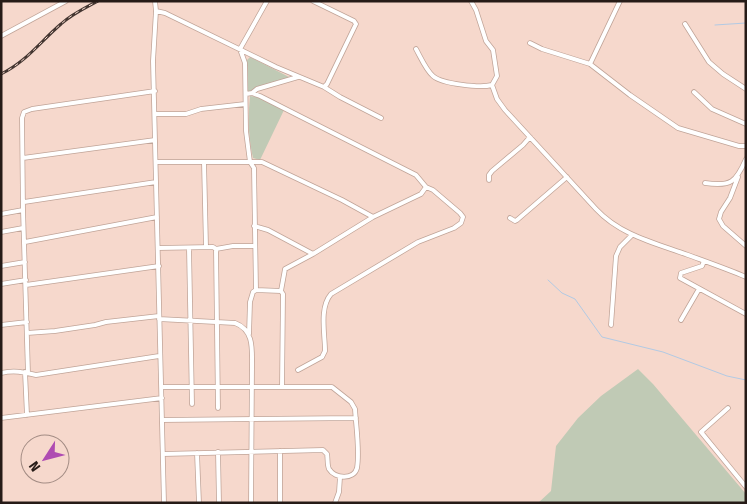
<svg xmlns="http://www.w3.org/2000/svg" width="747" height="504" font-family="'Fira Sans Condensed',sans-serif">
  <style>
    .green { fill: #c0cab5 }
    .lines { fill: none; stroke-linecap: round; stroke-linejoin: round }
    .stream { stroke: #b2cae4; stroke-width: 1 }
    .minor-casing { stroke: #c0a498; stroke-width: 5.5 }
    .minor { stroke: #fff; stroke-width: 4 }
    .rail-casing { stroke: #443631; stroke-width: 3 }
    .rail { stroke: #f6d8cc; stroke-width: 1; stroke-dasharray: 4; stroke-linecap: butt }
  </style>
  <rect width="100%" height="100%" fill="#f6d8cc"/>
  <path class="green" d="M250,57L291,78L248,92L247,60Z
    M250,96L259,97L284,110L260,160L253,158C248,137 248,117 250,96Z
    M638,369L653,384L746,494V503H538L551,491L556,446L578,418L601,396Z"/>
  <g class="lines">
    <path class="stream" d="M715,25L746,23
      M548,280L562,293L575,299L602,337L663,352L727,376L746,380"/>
    <defs>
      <path id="minor" d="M155,1L156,11L153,61L164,503
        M156,11L165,13L276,67L324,87L327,84L356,24L354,21L313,1
        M685,24L709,62L723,74L746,89
        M1,36L66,1
        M530,43L542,49L590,64L630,95L678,128L739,146H746
        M416,49C421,58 426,70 433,76C442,84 480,88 492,85L497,76L493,50L486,41L476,10L471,1
        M590,64L620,1
        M492,85L497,99L505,110L596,209C620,235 655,243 688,255C707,262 727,269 746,277
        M324,87L340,97L381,118
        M694,92L712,109L746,124
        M252,93L257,89L298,77
        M246,94L252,93L260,96L416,175L426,187L421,194L373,217L313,254L285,269L281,291
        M155,114H186L201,109L245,104
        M23,158L155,140
        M156,162H262L342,200L373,217
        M204,162L206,247
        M738,177L730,198L721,212L719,219L723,226L746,246
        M489,180V175L492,171L523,145L530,137
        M705,183C731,187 736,182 746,159
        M24,202L156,182
        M1,214L23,210
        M510,218L515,221L517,220L567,177
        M254,226L268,230L313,254
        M1,232L23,228
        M25,242L157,217
        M158,248L213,247L216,249L218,408
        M189,248L192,404
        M216,249L233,246H255
        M704,261L702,266L681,273L680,278L746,314
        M1,266L25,262
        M1,284L26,280
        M26,285L159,266
        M256,290L254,168L250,162L246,131L245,63L240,49L267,1
        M159,319L235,323C254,330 252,349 252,366L251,503
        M681,320L699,289
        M1,325L27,322
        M611,325L616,256L620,247L632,235
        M27,333L55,331L95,325L106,322L159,316
        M249,334L250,302L253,292L256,290L281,291L283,294L282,387
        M298,370L322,357L325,351C325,334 319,308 331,294L418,242L454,228L461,223L463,217L460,213L433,190L426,187
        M25,372L27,415
        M1,373C14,370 23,372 36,375L159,356
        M28,373L23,210L22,118L24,112L32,109L155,91
        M162,387H332L351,402L355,409C356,426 360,451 357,468C354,480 335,479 329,469C327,465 328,459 327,454L323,450L163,454
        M728,408L701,432L746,487
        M1,418L162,398
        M162,420L356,418
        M218,452L219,503
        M197,453L199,503
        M280,503V451
        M335,503L339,492L340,477"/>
    </defs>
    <use href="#minor" class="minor-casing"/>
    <use href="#minor" class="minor"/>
    <defs>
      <path id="rail" d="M1,74C26,62 41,41 61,24C72,14 85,8 98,1"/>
    </defs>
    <use href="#rail" class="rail-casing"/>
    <use href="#rail" class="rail"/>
  </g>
  <rect width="747" height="504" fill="none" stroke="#261b17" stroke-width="5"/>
  <g transform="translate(45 459) rotate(234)"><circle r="24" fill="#f6d8cc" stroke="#a38c84"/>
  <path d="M0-4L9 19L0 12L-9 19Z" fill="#af4cb2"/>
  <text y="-8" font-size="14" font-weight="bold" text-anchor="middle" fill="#261b17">N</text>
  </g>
</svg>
